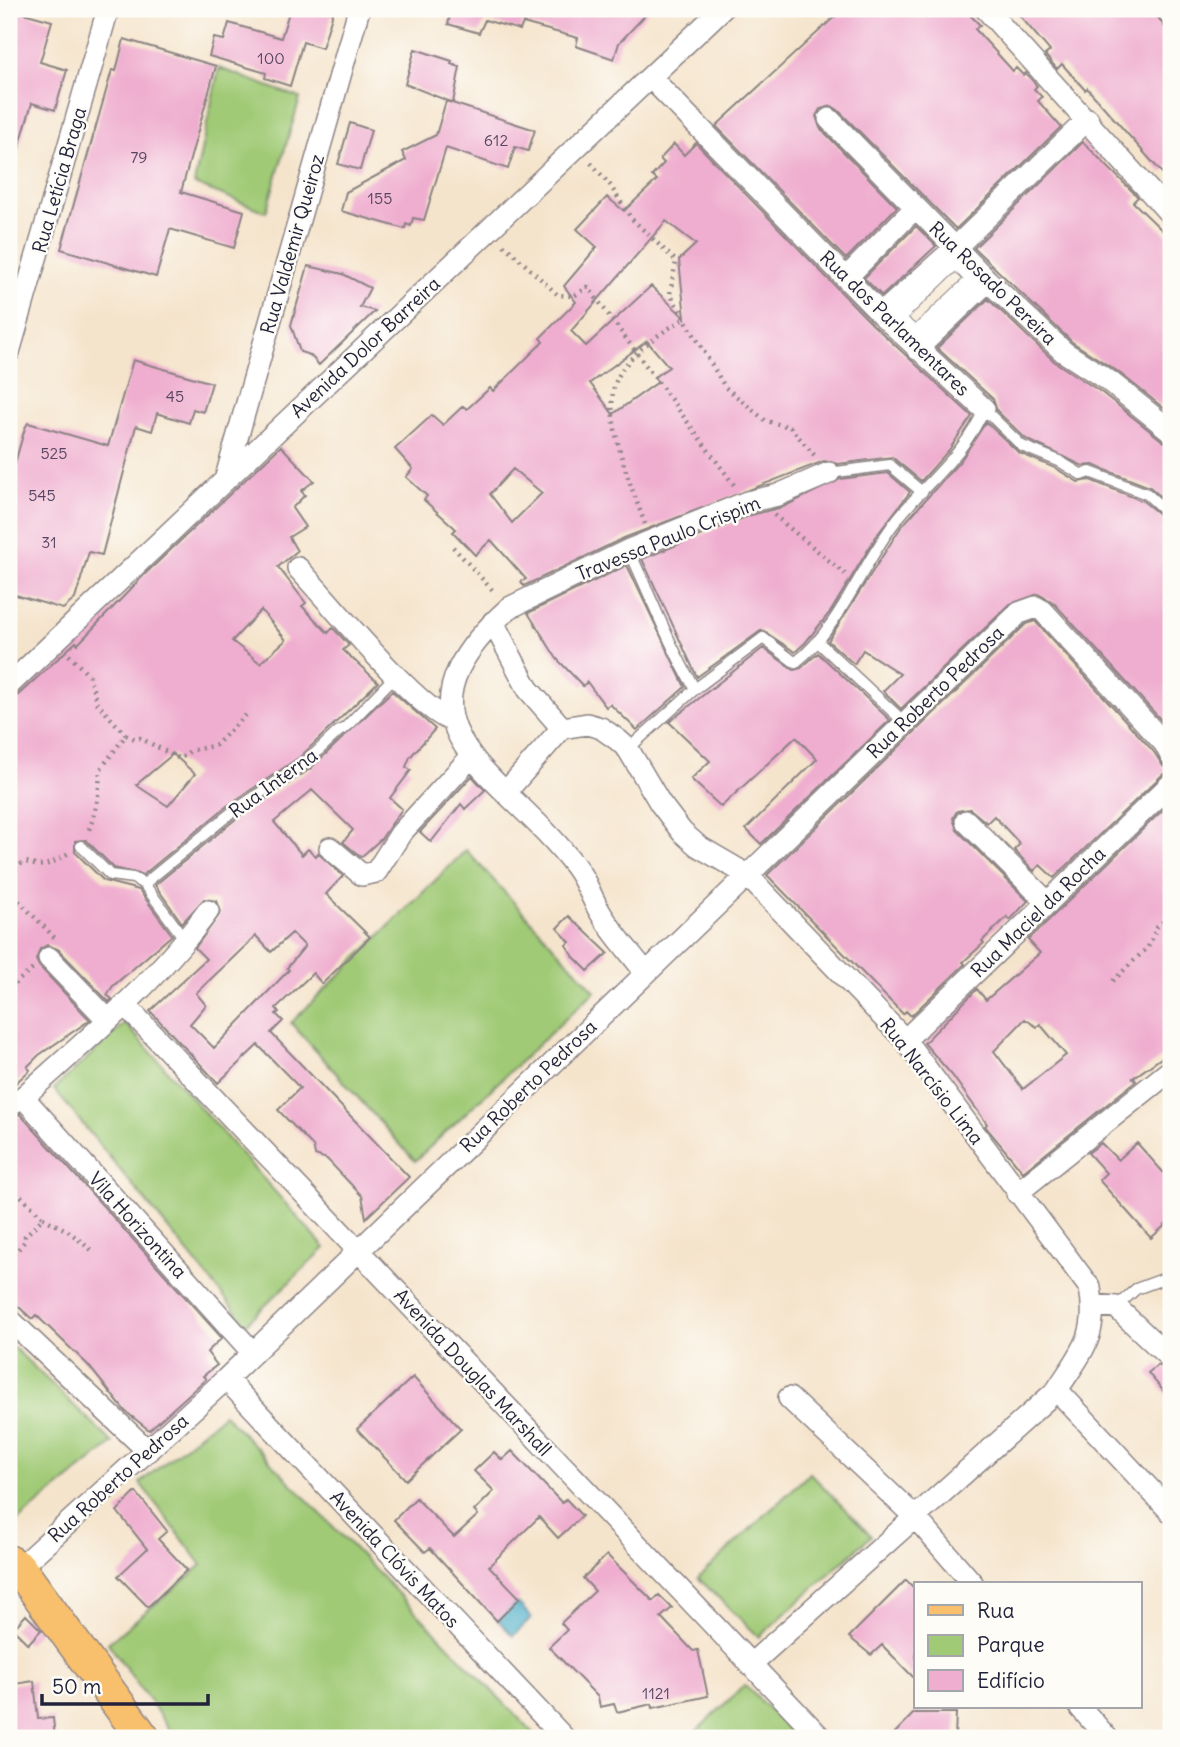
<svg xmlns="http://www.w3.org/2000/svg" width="1180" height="1747" font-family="Delius,sans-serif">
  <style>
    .green { fill: #a0ca76; stroke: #617658; stroke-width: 2 }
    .water { fill: #47acc7; stroke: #346781; stroke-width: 2 }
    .building { fill: #efadcf; fill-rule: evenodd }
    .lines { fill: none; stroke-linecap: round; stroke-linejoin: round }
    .service-casing { stroke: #8c8384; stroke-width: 13 }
    .pedestrian-casing { stroke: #8c8384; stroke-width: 18 }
    .minor-casing { stroke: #8c8384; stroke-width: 24 }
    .primary-casing { stroke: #8c8384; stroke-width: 36 }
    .path { stroke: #8c8384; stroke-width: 4.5; stroke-dasharray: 2 5; stroke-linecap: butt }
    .service { stroke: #fff; stroke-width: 10 }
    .pedestrian { stroke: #fff; stroke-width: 16 }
    .minor { stroke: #fff; stroke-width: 21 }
    .primary { stroke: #f8bf6c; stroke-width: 33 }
    .labels { text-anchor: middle; stroke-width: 5; stroke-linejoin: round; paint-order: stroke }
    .number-label { font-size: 16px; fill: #554560 }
    .street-label { font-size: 19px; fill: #22223b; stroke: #fdfcf7 }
  </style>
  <rect width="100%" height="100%" fill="#fdfcf7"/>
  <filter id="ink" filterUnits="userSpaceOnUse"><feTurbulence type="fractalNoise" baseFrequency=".0143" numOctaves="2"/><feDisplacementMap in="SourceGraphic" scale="14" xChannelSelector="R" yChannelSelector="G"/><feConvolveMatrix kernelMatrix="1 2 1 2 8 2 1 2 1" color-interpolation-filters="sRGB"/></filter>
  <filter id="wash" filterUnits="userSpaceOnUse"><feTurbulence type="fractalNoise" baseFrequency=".00686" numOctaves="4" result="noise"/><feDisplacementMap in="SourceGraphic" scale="28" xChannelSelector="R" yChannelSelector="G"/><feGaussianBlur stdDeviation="1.57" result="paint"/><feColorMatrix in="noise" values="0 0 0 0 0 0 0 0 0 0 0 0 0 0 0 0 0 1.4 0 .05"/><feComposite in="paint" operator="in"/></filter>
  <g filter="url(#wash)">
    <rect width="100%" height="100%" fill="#f5e4cc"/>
    <path class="green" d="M219,68L300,98L266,212L194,184Z
      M466,850L595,991L415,1161L291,1023Z
      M125,1023L325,1248L246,1324L54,1089Z
      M9,1343L113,1443L9,1528Z
      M224,1414L538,1738H176L108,1643L202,1565L140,1483Z
      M810,1473L871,1536L759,1637L698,1578Z
      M745,1685L797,1738H689Z"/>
    <path class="water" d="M513,1603L519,1604L532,1618L513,1636L495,1617Z"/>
    <g id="blocks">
      <path class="building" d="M9,9L52,21L40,62L67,70L55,110L32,103L14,165L9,164V61L13,45L9,44Z
        M290,9H334L322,48L303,42L290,86L265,78L266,73L209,56L214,38L224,40L229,23L281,38Z
        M452,9H651L619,43L614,59L576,46L578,38L523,23L520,30L485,20L479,33L448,24Z
        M843,9H964L980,25L975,29L1013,71L1016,68L1023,75L1026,73L1037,86L1034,89L1042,97L1038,101L1061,127L956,229L838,110L832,106L820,109L816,116L820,128L897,207L846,259L716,126Z
        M1014,9H1091L1096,14L1102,9H1152L1171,36V164L1162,173L1087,88L1085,90L1062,64L1057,69L1045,55L1050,51Z
        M124,39L216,66L181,192L244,211L234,248L170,229L156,277L61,249L112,70L116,71Z
        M415,49L452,61L451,64L460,67L453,103L405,84Z
        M446,101L535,130L528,151L515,147L508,169L446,148L424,220L413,218L411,226L406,224L405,229L341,211L346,192L406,160L402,152L436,135Z
        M350,123L371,130L360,170L338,164Z
        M1083,142L1138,197L1133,202L1171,239V414L1117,371L1072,342L974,248Z
        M696,143L872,324L972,416L949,450L921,481L892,457L838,464L824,461L624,538L524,586L521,582L526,579L491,540L475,555L453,532L456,529L424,500L427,496L406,477L413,469L395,449L432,415L443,425L463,406L467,409L490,388L493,391L543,342L540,338L576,302L564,286L597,247L577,229L607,197L624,211L657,180L652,176L664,163L660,159L674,144L684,155ZM666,221L696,244L679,260L685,318L651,286L586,346L571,331ZM647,341L669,367L654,377L658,382L613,414L590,383ZM513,469L542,493L512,523L490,494Z
        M916,226L936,246L882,296L864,278Z
        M308,266L343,274L370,288L360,307L375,311L319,365L310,355L300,352L291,325Z
        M988,299L1055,362L1101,392L1163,441L1171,444V506L1150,487L1093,465L1083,466L1026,439L997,411L993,399L937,348Z
        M133,360L212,383L203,412L193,409L189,423L157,413L152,431L136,426L102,555L89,552L75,599L63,609L9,593V484L25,428L28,423L108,446Z
        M986,422L1019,453L1055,468L1078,482L1090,480L1143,501L1171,524V618L1165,619L1171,637V731L1053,602L1038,594L1010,604L901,709L883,691L900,674L863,650L854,664L828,641L901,527L961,460Z
        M281,446L314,481L301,491L305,495L292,508L305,527L289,537L297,551L278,567L306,603L302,606L328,633L333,628L349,645L343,650L378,682L300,757L227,806L143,875L114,868L86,840L75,841V852L104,881L139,890L172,935L113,986L107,995L112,999L109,1002L58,949L47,945L40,949L36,960L39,966L90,1020L39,1055L27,1067L30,1070L9,1089V698L18,695L76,642L78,644L145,574ZM261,610L286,640L260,663L232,641ZM173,754L195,774L168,806L136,785Z
        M888,473L910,492L877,535L831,611L805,643L795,652L762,630L697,677L642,559L751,515L783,507L840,479Z
        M627,565L685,687L637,730L610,704L606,707L587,682L583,686L557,659L528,613Z
        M1035,621L1154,752L1163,766L1171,771L1162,775L1054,878L1040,865L1034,871L1014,850L1020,844L994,816L987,823L970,809L957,811L953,818L957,830L1028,901L1010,920L1007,917L982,941L984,943L963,962L965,964L911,1016L906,1011L903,1014L767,875L1026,624Z
        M763,648L794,670L801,668L818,653L890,720L761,844L746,829L817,759L796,737L721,807L691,779L710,761L669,722Z
        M392,691L435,729L410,757L406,767L411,770L390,798L402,809L381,839L361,857L343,842L353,830L312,790L274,822L302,855L308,849L316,856L318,853L343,876L326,894L370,937L322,984L313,973L276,1008L279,1012L276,1014L283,1021L271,1033L409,1177L366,1218L362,1196L327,1159L315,1155L313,1146L278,1110L300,1088L258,1045L218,1083L150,1011L206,959L195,948L221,912L217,901L204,899L182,923L155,885L237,818L310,769ZM292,933L305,946L287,968L289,970L214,1048L190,1024L206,1005L196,993L256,936L271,952Z
        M472,776L485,790L465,809L461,804L431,842L420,832Z
        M1171,802V1051L1133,1078L1136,1081L1023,1172L985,1126L987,1124L952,1075L924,1043L977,989L986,1000L1040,953L1028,940ZM1025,1019L1037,1027L1040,1024L1066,1055L1023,1089L994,1051Z
        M569,916L608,953L588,971L574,957L566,945L570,942L557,928Z
        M20,1114L222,1338L207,1352L217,1365L203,1376L206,1379L149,1430L125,1411L88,1365L36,1315L32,1319L9,1298V1118Z
        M1101,1143L1118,1160L1137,1143L1171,1181V1220L1151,1238L1099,1180L1106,1173L1088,1153Z
        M1158,1365L1171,1372V1400L1148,1373Z
        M413,1377L461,1429L406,1480L357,1429Z
        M512,1451L562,1503L566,1499L582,1516L558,1538L539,1517L489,1566L520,1598L497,1621L430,1548L425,1552L394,1520L416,1498L454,1537L478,1515L474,1511L494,1491L474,1471L494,1452L502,1460Z
        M136,1492L167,1531L158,1539L187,1570L148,1607L118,1576L147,1549L117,1511Z
        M607,1555L653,1601L659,1595L672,1608L661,1617L693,1651L698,1650L708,1696L653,1708L652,1704L617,1712L614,1704L600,1707L598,1697L549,1647L567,1630L561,1623L595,1591L583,1578Z
        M906,1580L916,1590V1680L882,1645L871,1655L849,1637Z
        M26,1615L41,1630L28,1644L13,1629Z
        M34,1681L38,1719L53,1718L55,1738H9V1685Z
        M914,1713H956L955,1738H890Z"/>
    </g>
  </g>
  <g filter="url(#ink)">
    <use href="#blocks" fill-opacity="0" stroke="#8c8384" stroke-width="2"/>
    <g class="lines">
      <defs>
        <path id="service" d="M1160,9L1171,24
          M829,473L890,465L922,492
          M629,550C651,597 669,645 695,689
          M817,641L904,722
          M628,749L695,689L763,638L793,661L796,662C838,630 862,565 895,522C923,485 966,454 984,409L1022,446L1059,461L1082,475L1090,472L1147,494L1171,516
          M81,846L110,875L133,878L144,884L186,941
          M144,884L232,812L305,763L339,731L345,728L396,675
          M1116,1307L1136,1289L1171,1276"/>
        <path id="pedestrian" d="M952,264H959L972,277L971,283L917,334C909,332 900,324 899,315Z"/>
        <path id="minor" d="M986,9L1171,215
          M651,78L881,314L984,409
          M829,119L988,281L1064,352L1109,381L1171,431
          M847,277L915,208
          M881,314L955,248L1088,119
          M917,349L988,281
          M9,352L108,9
          M226,477L359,9
          M298,568C328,600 416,709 451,720
          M493,622L528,689L562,728
          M9,685L722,9
          M505,793L562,728L587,724L601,728L618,740L628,749L660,803L682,832L698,846L746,874L905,1040L1090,1288C1099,1336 1082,1351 1057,1390L750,1665
          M966,821L1048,903
          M330,848L362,875L376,872L401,833L471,757
          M49,958L108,1020
          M645,972C630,952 613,934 600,912C591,897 586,880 575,866C505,772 374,728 509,608L629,550L747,502L778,495L829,473
          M125,1005L821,1738
          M905,1040L1171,784
          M23,1097L253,1353
          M9,1105L23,1097C88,1039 156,982 208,911
          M1017,1193L1171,1070
          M1093,1305L1116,1307L1171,1359
          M9,1319L148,1451
          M226,1379L564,1738
          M1057,1390L1171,1512
          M789,1398L915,1517L973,1584
          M19,1568L226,1379L1019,613L1036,607L1043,611L1165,744L1171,756
          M1080,1707L1107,1738"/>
        <path id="primary" d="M9,1562L19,1568L143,1738"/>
      </defs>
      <use href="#service" class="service-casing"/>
      <use href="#pedestrian" class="pedestrian-casing"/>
      <use href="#minor" class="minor-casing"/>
      <use href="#primary" class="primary-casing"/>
      <path class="path" d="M591,163L610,185L631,218L676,261L670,294L725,387L766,421L790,427L815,456
        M504,245L558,295L574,296L588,287L734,485
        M774,515L845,574
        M645,524C633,491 600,412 617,379C630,352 659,334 684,319
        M453,547L495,593
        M69,655L89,676L97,703L126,735L100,770C99,793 97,812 87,834
        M126,735L135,739L140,738L180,759L190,751L216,745L246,715
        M9,873L24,862C28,862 31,864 35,865C46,868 61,858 70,852
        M9,891L55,938
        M1113,981L1148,947L1157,927L1171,915
        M9,988L33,969
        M9,1189L19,1194L43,1218L25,1236V1241L9,1260
        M43,1218L68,1231L95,1253"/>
      <use href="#service" class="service"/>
      <use href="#pedestrian" class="pedestrian"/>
      <use href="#minor" class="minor"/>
      <use href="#primary" class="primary"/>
    </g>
  </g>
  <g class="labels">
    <g class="number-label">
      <text x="271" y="64">100</text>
      <text x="496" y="146">612</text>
      <text x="139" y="163">79</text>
      <text x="380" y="204">155</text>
      <text x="175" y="402">45</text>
      <text x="54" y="459">525</text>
      <text x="42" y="501">545</text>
      <text x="49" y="548">31</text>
      <text x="656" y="1699">1121</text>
    </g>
    <g class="street-label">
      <text transform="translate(59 180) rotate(-74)" y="7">Rua Letícia Braga</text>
      <text transform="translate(292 244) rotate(-74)" y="7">Rua Valdemir Queiroz</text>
      <text transform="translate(993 283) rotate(44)" y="7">Rua Rosado Pereira</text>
      <text transform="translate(895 323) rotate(44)" y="7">Rua dos Parlamentares</text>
      <text transform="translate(365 347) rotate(-43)" y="7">Avenida Dolor Barreira</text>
      <text transform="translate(668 538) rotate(-22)" y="7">Travessa Paulo Crispim</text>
      <text transform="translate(935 692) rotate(-44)" y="7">Rua Roberto Pedrosa</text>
      <text transform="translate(273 783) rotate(-36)" y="7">Rua Interna</text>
      <text transform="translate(1038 912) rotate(-44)" y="7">Rua Maciel da Rocha</text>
      <text transform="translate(932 1081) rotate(52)" y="7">Rua Narcísio Lima</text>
      <text transform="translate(528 1086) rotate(-44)" y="7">Rua Roberto Pedrosa</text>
      <text transform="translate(138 1225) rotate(48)" y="7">Vila Horizontina</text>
      <text transform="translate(473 1372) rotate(47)" y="7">Avenida Douglas Marshall</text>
      <text transform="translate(118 1478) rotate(-42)" y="7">Rua Roberto Pedrosa</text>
      <text transform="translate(395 1559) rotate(47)" y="7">Avenida Clóvis Matos</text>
    </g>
  </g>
  <rect width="1180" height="1747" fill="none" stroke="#fdfcf7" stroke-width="35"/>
  <rect x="914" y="1582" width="228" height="126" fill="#fdfcf7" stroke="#a5a5ac" stroke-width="2"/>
  <rect x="928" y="1605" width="35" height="10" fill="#f8bf6c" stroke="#a5a5ac" stroke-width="2"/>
  <text x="977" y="1618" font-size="21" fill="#22223b">Rua</text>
  <rect x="928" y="1635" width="35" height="21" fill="#a0ca76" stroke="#a5a5ac" stroke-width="2"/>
  <text x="977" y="1652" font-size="21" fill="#22223b">Parque</text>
  <rect x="928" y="1670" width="35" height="21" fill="#efadcf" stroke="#a5a5ac" stroke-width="2"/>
  <text x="977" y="1688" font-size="21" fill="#22223b">Edifício</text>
  <path d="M42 1694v10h166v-10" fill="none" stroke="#22223b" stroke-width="3.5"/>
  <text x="52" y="1694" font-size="21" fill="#22223b" stroke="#fdfcf7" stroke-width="5" paint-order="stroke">50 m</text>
</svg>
